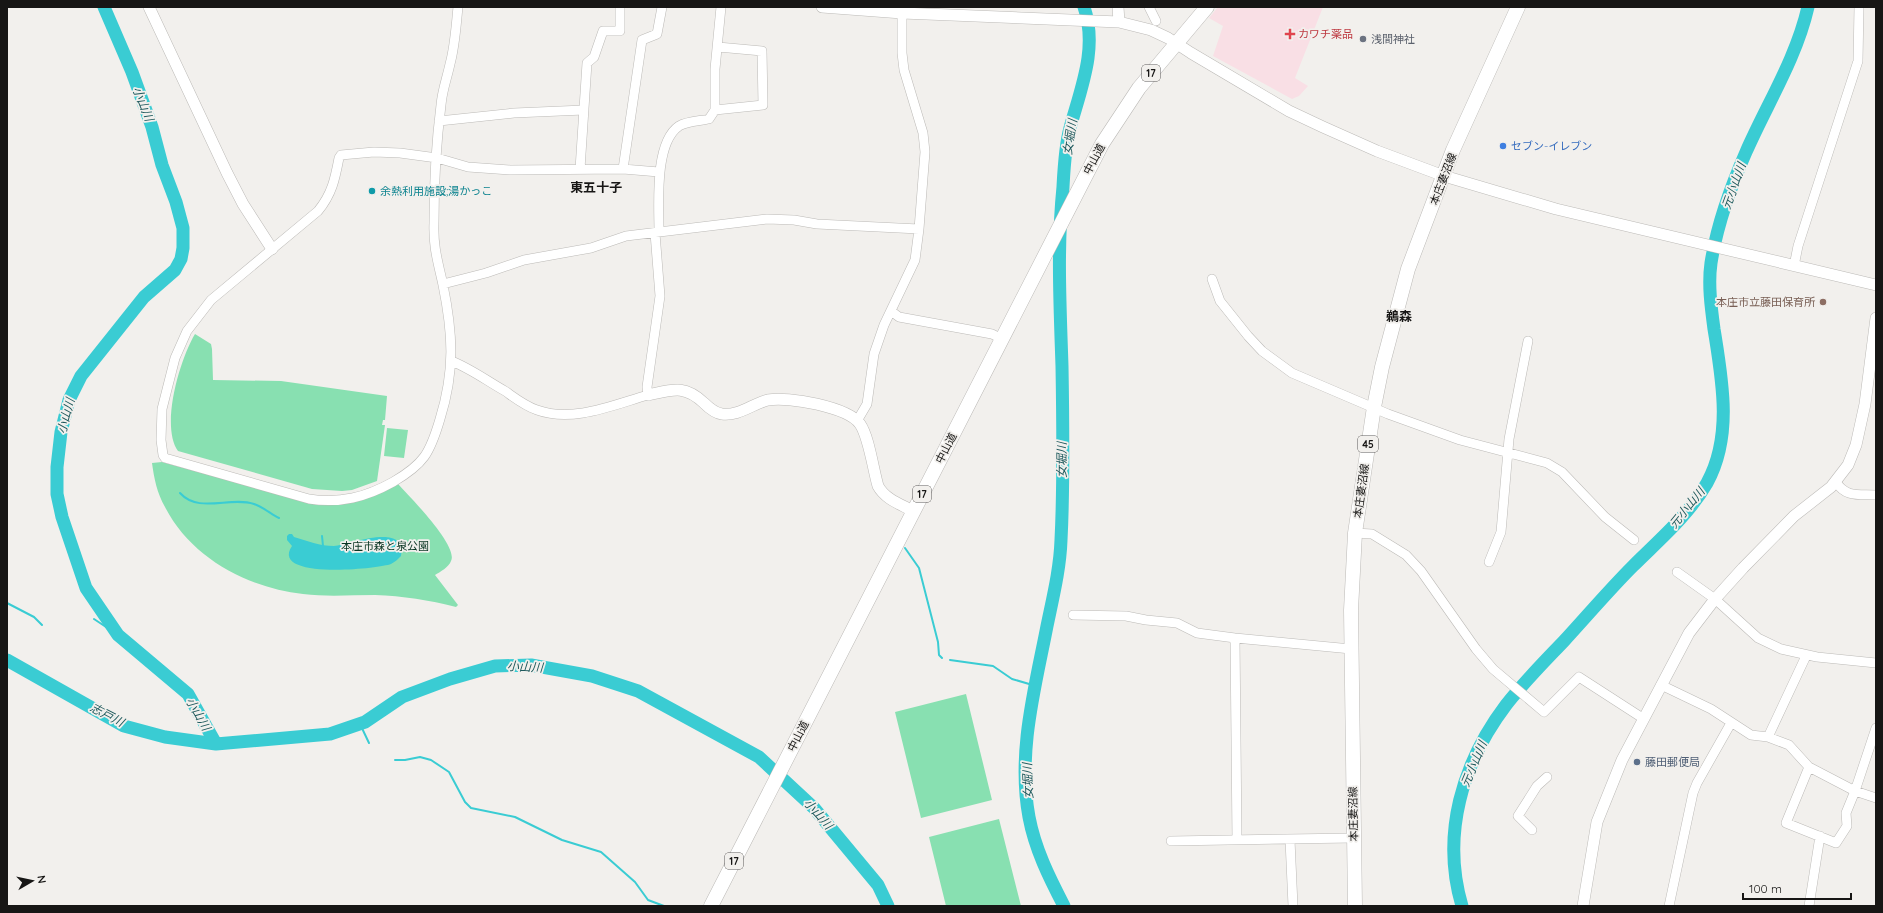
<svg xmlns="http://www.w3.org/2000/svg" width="1883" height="913" font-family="Quicksand,'Noto Sans JP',sans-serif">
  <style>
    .commercial { fill: #f9dfe5 }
    .green { fill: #88e0b1 }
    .water { fill: #3accd3 }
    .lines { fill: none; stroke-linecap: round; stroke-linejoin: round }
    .stream { stroke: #3accd3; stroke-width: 2 }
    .river { stroke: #3accd3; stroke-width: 13 }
    .minor-casing { stroke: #bcbab7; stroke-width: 10 }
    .tertiary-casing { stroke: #bcbab7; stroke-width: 12 }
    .primary-casing { stroke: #bcbab7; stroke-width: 15 }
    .trunk-casing { stroke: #bcbab7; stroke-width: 15 }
    .minor { stroke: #fff; stroke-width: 9 }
    .tertiary { stroke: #fff; stroke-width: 11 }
    .primary { stroke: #fff; stroke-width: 14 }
    .trunk { stroke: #fff; stroke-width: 14 }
    .health-dot { fill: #e0444e; stroke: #f2f0ed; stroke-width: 1.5 }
    .worship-dot { fill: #6b7280; stroke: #f2f0ed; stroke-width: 1.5 }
    .shop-dot { fill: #3f7fe0; stroke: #f2f0ed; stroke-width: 1.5 }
    .culture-dot { fill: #0f9aa8; stroke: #f2f0ed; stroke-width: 1.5 }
    .education-dot { fill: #8d6e63; stroke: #f2f0ed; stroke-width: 1.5 }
    .service-dot { fill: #5c6f8a; stroke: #f2f0ed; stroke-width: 1.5 }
    .labels { text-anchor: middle; stroke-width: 3.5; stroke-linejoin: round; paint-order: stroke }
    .shield { fill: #f2f0ed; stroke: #595756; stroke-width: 1 }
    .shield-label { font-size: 10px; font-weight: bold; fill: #171615 }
    .health-label { font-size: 11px; fill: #be3a42; stroke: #f2f0ed; text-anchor: start }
    .worship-label { font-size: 11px; fill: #5b616d; stroke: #f2f0ed; text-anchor: start }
    .shop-label { font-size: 11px; fill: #366cbe; stroke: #f2f0ed; text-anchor: start }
    .street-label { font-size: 11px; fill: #171615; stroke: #f2f0ed }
    .culture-label { font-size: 11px; fill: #0d838f; stroke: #f2f0ed; text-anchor: start }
    .education-label { font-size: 11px; fill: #785e54; stroke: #f2f0ed; text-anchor: end }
    .park-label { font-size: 11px; fill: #093522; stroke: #f2f0ed }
    .service-label { font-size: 11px; fill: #4e5e75; stroke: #f2f0ed; text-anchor: start }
    .water-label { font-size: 12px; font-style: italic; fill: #1e595c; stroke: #f2f0ed }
    .quarter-label { font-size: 13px; font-weight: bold; fill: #171615; stroke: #f2f0ed }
  </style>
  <rect width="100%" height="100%" fill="#f2f0ed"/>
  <path class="commercial" d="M1218,7H1323L1295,78L1308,86L1299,96L1292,99L1213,56L1223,26L1209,18Z"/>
  <path class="green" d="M195,334L211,344L212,349L213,380L281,381L387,396L385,420H383L382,425H385L377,481L352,490L342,491L312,489L178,451C160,426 180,359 195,334Z
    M387,428L408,430L404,458L384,456Z
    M162,462L311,503L398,484C408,495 459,546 451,561C449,567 440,572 435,575L458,605L456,607C429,600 403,596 375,595C351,595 327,597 303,594C248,588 191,558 165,507C157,493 154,478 152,463Z
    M966,694L992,800L921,818L895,712Z
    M999,819L1021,906H946L929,837Z"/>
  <path class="water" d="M289,534H292L294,537C307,541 320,546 334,546C348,545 408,521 401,556C398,559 395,562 391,564C378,569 269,580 292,546L287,540V536Z"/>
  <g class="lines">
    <path class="stream" d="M180,493C199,514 230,496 254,504C263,507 271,514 279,518
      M322,536L323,546
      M905,548L919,568L938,642L939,655L942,658
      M7,603L34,617L42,625
      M94,619L118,635
      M950,660L993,666L1012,679L1036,686
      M360,724L369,743
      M395,760H405L420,757L431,760L449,772L465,802L471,808L515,817L562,840L601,852L635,882L648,900L664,906"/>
    <path class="river" d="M104,7L132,72L152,127L162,165L176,202L183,228V248L181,259L175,270L144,297L81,376L69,400L61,432L57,467V494L62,517L86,588L118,635L188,694L216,744
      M7,660L124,726L165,737L216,744L330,734L365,722L402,697L450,679L495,666L531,665L592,676L638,691L759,757L814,808L878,885L888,906
      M1064,906C1049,877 1035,849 1029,817C1017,753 1035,688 1047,626C1053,597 1060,569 1061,540C1064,482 1063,424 1062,366C1060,306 1057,246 1063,187C1064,168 1065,146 1070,128C1081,88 1098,48 1084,7
      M1462,906C1441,835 1462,763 1506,705C1523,683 1544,662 1564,641C1587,616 1609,590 1633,566C1659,540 1688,516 1707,483C1733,436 1722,379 1714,329C1711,307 1708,284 1711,263C1717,225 1731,186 1746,152C1767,104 1796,59 1808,7"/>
    <defs>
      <path id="minor" d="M458,7C456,26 455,46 450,64C447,78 442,91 441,105C436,144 434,184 434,223C433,247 438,262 443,285C453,334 455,371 440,419C430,453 424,464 393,482C366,497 340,504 309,499L165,458L163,455L161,440L162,409L175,358L187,331L211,300L318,211C332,194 335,179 339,158L341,155L374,152L400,153L437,158L468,167L510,170L623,169L659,172
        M1149,7L1156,21
        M715,110L763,105L762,51L718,47
        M439,121L514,113L584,110
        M580,169L587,63L594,57L603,31H620V7
        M623,169L642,40L657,34L662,7
        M659,232C659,205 654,143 679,126C687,121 701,121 709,119L715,110V69L721,7
        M1794,266L1798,246L1858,61L1859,7
        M1212,279L1220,301L1248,336L1262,351L1292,373L1388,414L1460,440L1547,463L1562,472L1605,517L1634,540
        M443,284L486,273L524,260L591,248L626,236L767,219L794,220L817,224L919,229
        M891,311L899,317L992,334L1002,339
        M451,361C470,368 487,381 505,391C515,398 525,406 537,410C573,423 613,405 648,395L647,387L660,296L655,233
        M857,421L867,404L874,354L884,325L915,260L919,229L925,152L923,133L904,70L902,53V13
        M1836,482C1846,498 1859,494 1876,495
        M1355,533L1372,534L1406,555L1421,571L1476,649L1493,669L1544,712L1579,677L1644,719
        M1489,562L1501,532L1509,439L1528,341
        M1677,572L1715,599L1758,638L1781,649L1817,657L1876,663
        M1073,615L1126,616L1146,620L1177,623L1197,633L1235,638L1351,649
        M1235,638L1237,840
        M1661,685L1711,709L1751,735L1768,737L1789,745L1809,767L1855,791L1876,798
        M1768,737L1806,656
        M1809,767L1786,823L1836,843L1847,826L1846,813L1855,791L1876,728
        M1532,830L1518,816L1537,786L1547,777
        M1290,840L1293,906
        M1171,841L1353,838
        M1669,906L1693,793L1697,783L1731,723
        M1809,906L1820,836"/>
      <path id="tertiary" d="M149,7L227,173L243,204L272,249
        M822,7L902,13L1119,22L1151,30L1168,38L1191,53L1289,111L1323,127L1377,151L1444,176L1556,209L1876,285
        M1118,7L1119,22
        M648,395C672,390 684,384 704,403C709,408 715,413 722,414C739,416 752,404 768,400C788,396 848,407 860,424C869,437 873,469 878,486C885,499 900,504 913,511
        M1583,906L1597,822L1622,760L1689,633L1715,599L1743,568L1794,516L1831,487L1848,465L1856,445L1865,404L1876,318"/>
      <path id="primary" d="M1355,906L1351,610L1355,533L1374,407L1382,367L1408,269L1453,150L1518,7"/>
      <path id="trunk" d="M711,906L1102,144L1139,88L1207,7"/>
    </defs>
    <use href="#minor" class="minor-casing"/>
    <use href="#tertiary" class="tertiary-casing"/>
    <use href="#primary" class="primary-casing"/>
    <use href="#trunk" class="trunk-casing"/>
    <use href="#minor" class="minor"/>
    <use href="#tertiary" class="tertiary"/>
    <use href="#primary" class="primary"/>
    <use href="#trunk" class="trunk"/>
  </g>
  <path class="health-dot" d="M1288 28h4v4h4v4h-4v4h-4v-4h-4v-4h4z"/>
  <circle class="worship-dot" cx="1363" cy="39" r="4"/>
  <circle class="shop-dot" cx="1503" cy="146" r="4"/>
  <circle class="culture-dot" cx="372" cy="191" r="4"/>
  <circle class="education-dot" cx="1823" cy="302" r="4"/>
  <circle class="service-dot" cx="1637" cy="762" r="4"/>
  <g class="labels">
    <g class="shield">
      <rect x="1142" y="65" width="18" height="16" rx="3"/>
      <rect x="1358" y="436" width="20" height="16" rx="3"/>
      <rect x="913" y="486" width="18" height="16" rx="3"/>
      <rect x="725" y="853" width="18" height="16" rx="3"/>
    </g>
    <g class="shield-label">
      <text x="1151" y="77">17</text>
      <text x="1368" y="448">45</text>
      <text x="922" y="498">17</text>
      <text x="734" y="865">17</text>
    </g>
    <g class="health-label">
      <text x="1298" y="38">カワチ薬品</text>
    </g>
    <g class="worship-label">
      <text x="1371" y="43">浅間神社</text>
    </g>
    <g class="shop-label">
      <text x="1511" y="150">セブン-イレブン</text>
    </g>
    <g class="street-label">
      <text transform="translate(1094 159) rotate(-62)" y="4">中山道</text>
      <text transform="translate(1443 179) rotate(-69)" y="4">本庄妻沼線</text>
      <text transform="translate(946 448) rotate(-63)" y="4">中山道</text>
      <text transform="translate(1361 491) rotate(-82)" y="4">本庄妻沼線</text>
      <text transform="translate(798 736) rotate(-63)" y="4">中山道</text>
      <text transform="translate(1353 814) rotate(-91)" y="4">本庄妻沼線</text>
    </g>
    <g class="culture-label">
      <text x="380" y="195">余熱利用施設;湯かっこ</text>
    </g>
    <g class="education-label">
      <text x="1815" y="306">本庄市立藤田保育所</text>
    </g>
    <g class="park-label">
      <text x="385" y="550">本庄市森と泉公園</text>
    </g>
    <g class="service-label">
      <text x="1645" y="766">藤田郵便局</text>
    </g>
    <g class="water-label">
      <text transform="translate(143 104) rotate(68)" y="4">小山川</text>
      <text transform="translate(1070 137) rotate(-81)" y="4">女堀川</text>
      <text transform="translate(1734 186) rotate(-70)" y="4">元小山川</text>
      <text transform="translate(66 416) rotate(-75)" y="4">小山川</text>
      <text transform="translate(1062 460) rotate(-90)" y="4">女堀川</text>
      <text transform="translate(1687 508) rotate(-51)" y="4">元小山川</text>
      <text transform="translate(525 667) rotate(3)" y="4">小山川</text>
      <text transform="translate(198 714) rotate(60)" y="4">小山川</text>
      <text transform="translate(107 715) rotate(28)" y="4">志戸川</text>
      <text transform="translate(1474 764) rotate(-67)" y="4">元小山川</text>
      <text transform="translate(1028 781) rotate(-92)" y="4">女堀川</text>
      <text transform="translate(818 814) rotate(48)" y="4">小山川</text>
    </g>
    <g class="quarter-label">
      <text x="596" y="192">東五十子</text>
      <text x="1399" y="321">鵜森</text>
    </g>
  </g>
  <rect width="1883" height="913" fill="none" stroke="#171615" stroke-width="16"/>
  <g transform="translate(32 881) rotate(81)" stroke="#f2f0ed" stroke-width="3" paint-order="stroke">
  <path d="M0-3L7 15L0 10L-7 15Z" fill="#171615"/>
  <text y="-6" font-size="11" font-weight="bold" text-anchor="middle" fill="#171615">N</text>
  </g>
  <path d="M1743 893v6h108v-6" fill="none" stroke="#171615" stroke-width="2"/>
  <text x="1749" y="893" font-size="12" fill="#171615" stroke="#f2f0ed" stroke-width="3" paint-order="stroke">100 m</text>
</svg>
